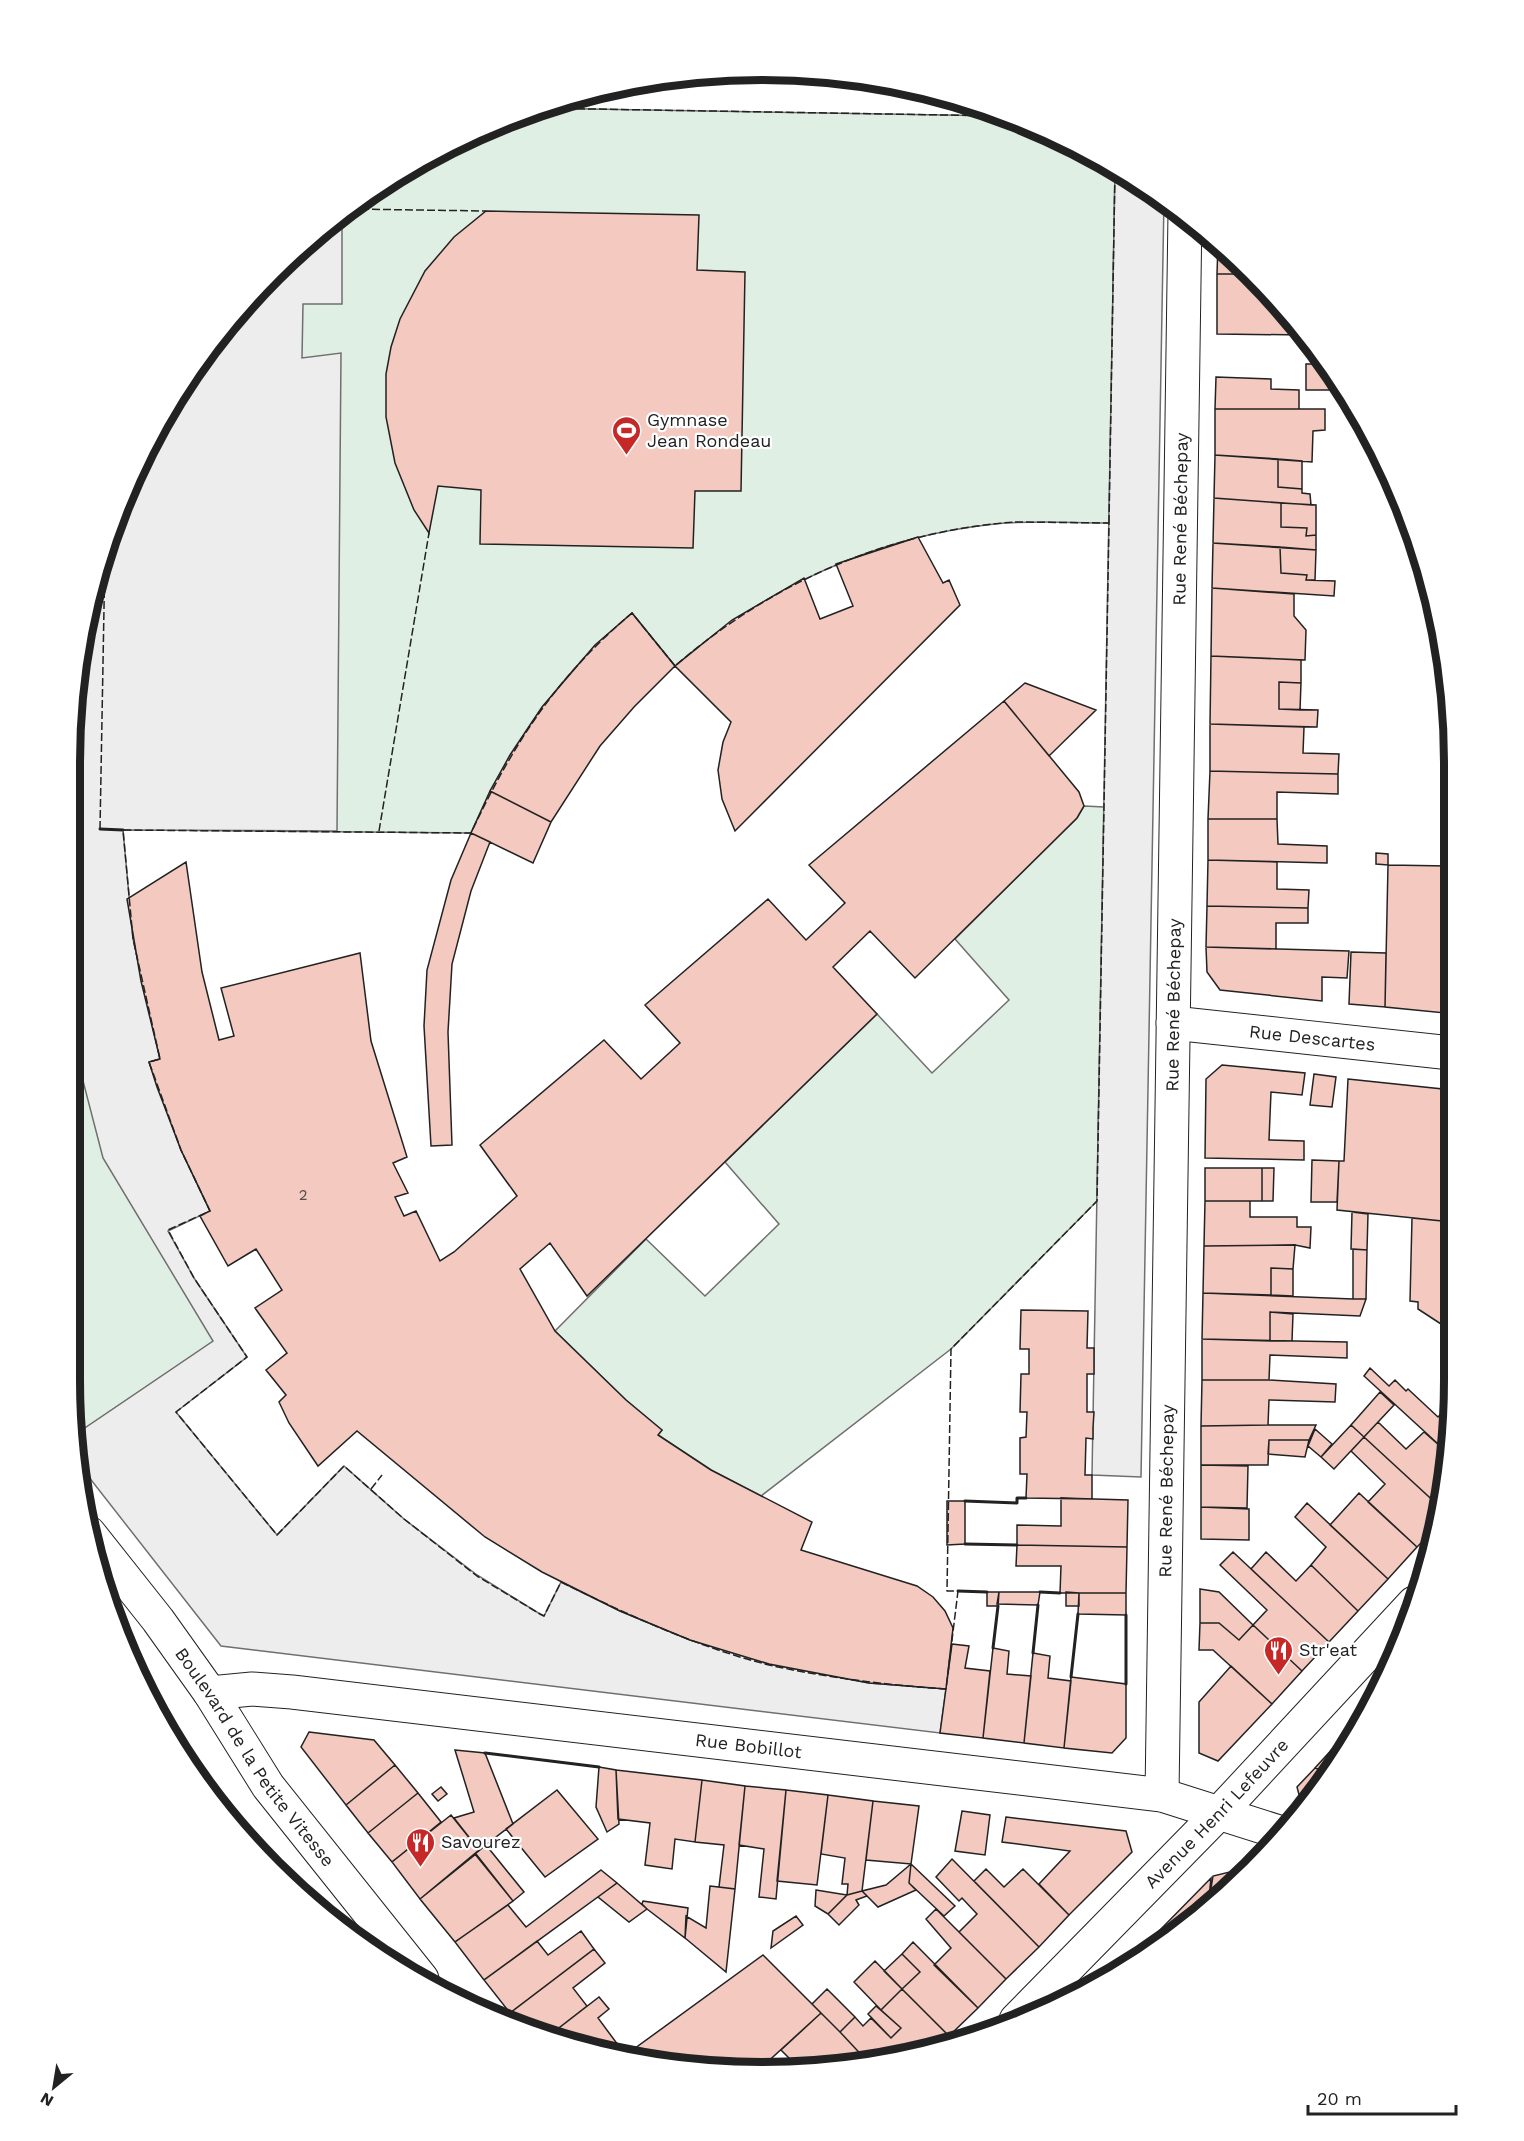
<svg xmlns="http://www.w3.org/2000/svg" width="1524" height="2141" font-family="'Work Sans',sans-serif">
  <style>
    .green { fill: #e0efe3; stroke: #6f6f6f; stroke-width: 1.5 }
    .parking { fill: #ededed; stroke: #6f6f6f; stroke-width: 1.5 }
    .building { fill: #f3c9c0; stroke: #222; stroke-width: 1.5 }
    .lines { fill: none; stroke-linecap: round; stroke-linejoin: round }
    .minor-casing { stroke: #222; stroke-width: 35 }
    .minor { stroke: #fff; stroke-width: 33 }
    .fence { stroke: #222; stroke-width: 1.5; stroke-dasharray: 8 3; stroke-linecap: butt }
    .wall { stroke: #222; stroke-width: 3 }
    .labels { text-anchor: middle; stroke-width: 4.5; stroke-linejoin: round; paint-order: stroke }
    .number-label { font-size: 15px; fill: #564c4a }
    .poi-label { font-size: 18px; fill: #222; stroke: #fff; text-anchor: start }
    .street-label { font-size: 18px; fill: #222; stroke: #fff }
    .rim { fill: none; stroke: #222; stroke-width: 8 }
  </style>
  <rect width="100%" height="100%" fill="#fff"/>
  <path class="green" d="M533,108L1004,116L1068,140L1115,170L1109,523C1071,523 1032,520 995,524C876,536 765,588 675,666L632,613C556,677 512,744 471,833L147,830L162,415L212,340L305,241L415,162Z
    M1084,806L1104,807L1097,1201L951,1349L761,1496L711,1470L658,1435L662,1430L626,1400L555,1331L646,1239L705,1296L779,1224L725,1162L877,1014L932,1073L1009,1000L955,939L1077,818Z
    M69,1027L79,1073L214,1341L76,1434L69,1379Z"/>
  <path class="parking" d="M1115,170L1164,200L1141,1477L1092,1475Z
    M342,214V304H303L302,358L341,353L337,831L123,830L133,939L160,1059L149,1062L181,1150L210,1211L168,1231L194,1278L247,1357L176,1412L277,1535L344,1466L404,1519L477,1575L540,1614L544,1616L561,1582L620,1611L690,1640L769,1664L869,1683L946,1689L940,1733L221,1646L81,1467L76,1434L213,1341L103,1158L69,1027V762L82,626L122,497L162,415L212,340L305,241Z"/>
  <path class="building" d="M486,211L699,215L697,270L745,272L741,491H695L693,548L480,544L481,490L438,486L429,533L414,510L395,463L386,417V374L391,347L400,319L425,271L454,237Z
    M1218,244L1250,274H1217Z
    M1217,274H1250L1283,305L1303,335L1217,334Z
    M1306,364H1323L1340,390H1306Z
    M1216,377L1271,379V389L1299,390V409H1215Z
    M1215,409H1325V430L1313,431L1312,462L1215,455Z
    M1215,455L1278,459V487L1302,489V493L1310,494L1311,505L1214,498Z
    M1278,459L1302,461V489L1278,487Z
    M1214,498L1281,503V527L1307,528L1306,536L1316,535V550L1213,543Z
    M1281,503L1316,505V535L1306,536L1307,528L1281,527Z
    M918,537L943,583L949,580L960,605L735,831L722,799L718,770L723,742L731,722L675,666L732,620L804,578L820,619L853,606L836,564Z
    M1213,543L1280,547L1281,573L1307,575L1306,580L1335,581L1334,596L1212,588Z
    M1280,547L1316,550L1315,580H1306L1307,575L1281,573Z
    M1212,588L1294,594V616L1306,630L1305,660L1211,656Z
    M632,613L675,666L634,707L600,746L551,822L490,791L510,755L542,707L595,645Z
    M1211,656L1301,660V683L1279,682V709L1318,710L1317,727L1210,724Z
    M1279,682L1301,683L1300,710L1279,709Z
    M1025,683L1096,710L1049,756L1004,701Z
    M1004,701L1079,792L1084,806L1077,818L915,978L870,931L833,967L877,1014L587,1296L550,1243L520,1269L555,1331L626,1400L662,1430L658,1435L711,1470L812,1522L801,1550L917,1586L933,1597L945,1611L953,1628L946,1689L869,1683L769,1664L690,1640L620,1611L542,1572L485,1537L357,1431L318,1466L289,1423L279,1402L286,1395L266,1370L287,1353L255,1308L282,1290L256,1249L228,1266L200,1216L210,1211L181,1150L157,1087L149,1062L160,1059L141,981L127,899L186,862L202,972L219,1040L234,1036L221,988L360,953L371,1041L407,1157L393,1163L408,1193L395,1197L404,1216L416,1211L440,1261L454,1252L517,1196L480,1145L604,1040L641,1079L680,1043L645,1005L768,899L806,940L845,903L809,865Z
    M1210,724L1304,727L1303,753L1339,754L1338,774L1210,771Z
    M1210,771L1338,774V794L1277,792V819H1208Z
    M490,791L551,822L533,863L471,833Z
    M1208,819H1277L1278,844L1327,846V863L1208,860Z
    M471,833L490,842L471,891L452,964L448,1032L452,1145L431,1146L424,1026L427,970L451,880Z
    M1376,853L1388,854V865L1376,864Z
    M1208,860L1277,862V889L1309,890L1308,908L1207,906Z
    M1388,865L1448,866L1445,1013L1385,1007Z
    M1207,906L1308,908V923H1276V949L1206,947Z
    M1206,947L1349,951L1347,978L1322,977V1001L1220,990L1207,972Z
    M1351,952L1386,953L1385,1007L1349,1004Z
    M1222,1065L1305,1073L1302,1095L1271,1092L1269,1140L1304,1141V1160L1205,1158L1206,1079Z
    M1314,1074L1336,1077L1332,1107L1310,1105Z
    M1348,1079L1452,1090V1222L1337,1210L1339,1161H1344Z
    M1312,1160L1339,1161L1337,1202H1311Z
    M1205,1168H1262V1201H1205Z
    M1262,1168H1274L1273,1201H1262Z
    M1205,1201H1250V1217H1297V1227H1311L1310,1248L1295,1245L1204,1246Z
    M1352,1212L1368,1214L1367,1250L1351,1249Z
    M1412,1218L1452,1222L1453,1302H1441V1324L1418,1309V1302L1410,1301Z
    M1295,1245L1293,1269L1271,1268V1295L1203,1293L1204,1246Z
    M1353,1249L1367,1250L1366,1299H1353Z
    M1271,1268L1293,1269V1296L1271,1295Z
    M1203,1293L1353,1299H1366L1360,1316L1270,1312V1341L1202,1339Z
    M1441,1302H1453V1335L1441,1324Z
    M1021,1310L1088,1311L1087,1348H1094V1374H1087V1412H1094L1093,1428V1439L1086,1438L1085,1475H1092V1499L1026,1498L1027,1474H1020V1438L1026,1437L1027,1412H1020L1021,1374H1029V1349H1020Z
    M1270,1312L1293,1314L1292,1341H1270Z
    M1202,1339L1347,1342V1358L1270,1355L1269,1380H1202Z
    M1370,1368L1389,1386L1395,1380L1406,1391L1408,1389L1438,1417L1453,1401L1454,1424L1449,1454L1364,1376Z
    M1202,1380H1269L1336,1384L1335,1402L1269,1400L1268,1425L1201,1426Z
    M1380,1392L1394,1405L1364,1437L1351,1425Z
    M1378,1422L1406,1449L1424,1432L1449,1454L1440,1507L1364,1437Z
    M1268,1425H1316L1309,1440H1269L1268,1465H1201V1426Z
    M1351,1425L1364,1437L1334,1469L1321,1457Z
    M1315,1429L1332,1444L1321,1457L1308,1446Z
    M1364,1437L1440,1507L1437,1527L1417,1547L1368,1502L1385,1484L1351,1451Z
    M1269,1440H1309L1305,1457L1268,1454Z
    M1201,1465L1248,1466L1247,1508L1201,1507Z
    M1359,1493L1417,1547L1388,1579L1330,1525Z
    M1061,1498L1128,1500L1127,1547L1017,1545V1525L1061,1526Z
    M947,1501H965V1544L947,1545Z
    M1307,1503L1388,1579L1358,1611L1311,1565L1326,1547L1295,1517Z
    M1201,1507L1249,1509V1540L1201,1539Z
    M1017,1545L1127,1547L1126,1593H1060L1061,1566H1016Z
    M1233,1552L1329,1642L1302,1671L1253,1625L1267,1610L1220,1565Z
    M1266,1552L1296,1581L1311,1565L1358,1611L1329,1642L1251,1569Z
    M1200,1589L1219,1592L1253,1625L1239,1640L1219,1623H1200Z
    M987,1592H999L998,1606H987Z
    M999,1592H1040L1038,1605L997,1604Z
    M1066,1592L1079,1593V1606H1066Z
    M1079,1593H1126V1615L1078,1614Z
    M1200,1623H1219L1239,1640L1253,1625L1302,1671L1272,1704L1213,1650H1199Z
    M952,1644L969,1646L965,1668L990,1671L983,1738L940,1733Z
    M993,1648L1009,1651L1007,1674L1031,1676L1024,1743L983,1738Z
    M1033,1653L1050,1656L1048,1678L1071,1681L1064,1748L1024,1743Z
    M1231,1666L1272,1704L1218,1761L1199,1753V1702Z
    M1071,1677L1126,1684V1738L1112,1753L1064,1748Z
    M1355,1724L1358,1727L1329,1773L1315,1768Z
    M309,1732L374,1740L395,1765L346,1805L301,1747Z
    M455,1750L485,1753L513,1824L479,1850L454,1818L474,1812Z
    M395,1765L418,1793L368,1833L346,1805Z
    M599,1767L616,1770L619,1824L607,1832L596,1807Z
    M1315,1768L1329,1773L1303,1810L1297,1787Z
    M616,1770L702,1780L695,1842L675,1839L672,1869L645,1865L650,1823L618,1819Z
    M702,1780L745,1786L735,1889L719,1887L724,1845L695,1842Z
    M745,1786L786,1790L776,1899L759,1897L764,1849L739,1845Z
    M441,1787L447,1794L438,1801L432,1794Z
    M557,1790L598,1839L545,1877L506,1829Z
    M786,1790L828,1795L817,1885L777,1881Z
    M418,1793L441,1822L392,1862L368,1833Z
    M828,1795L873,1801L862,1891L847,1895L848,1884H842L845,1858L821,1854Z
    M873,1801L919,1806L911,1864L866,1860Z
    M962,1811L990,1815L985,1855L955,1851Z
    M451,1815L479,1850L420,1899L392,1862Z
    M1006,1817L1126,1831L1132,1852L1069,1915L1039,1884L1070,1851L1002,1842Z
    M486,1845L524,1892L513,1901L475,1854Z
    M476,1854L513,1901L455,1942L420,1899Z
    M952,1859L1039,1947L1006,1979L959,1932L977,1914L962,1898L959,1901L936,1877Z
    M911,1864L955,1906L944,1916L909,1883Z
    M911,1864L909,1883L916,1890L878,1907L862,1891L886,1885Z
    M1246,1868L1248,1869L1219,1900L1208,1907L1213,1876Z
    M986,1869L1004,1887L1023,1869L1069,1915L1039,1947L974,1881Z
    M601,1870L617,1883L484,1980L455,1942L508,1905L526,1927Z
    M1211,1878L1208,1907L1167,1935L1161,1929Z
    M617,1883L647,1909L629,1922L598,1897Z
    M710,1886L735,1889L726,1972L685,1938L686,1916L706,1928Z
    M816,1890L847,1895L828,1914L815,1906Z
    M862,1891L867,1896L856,1900L859,1905L839,1925L828,1914L847,1895Z
    M643,1901L688,1908L685,1938L647,1909L642,1904Z
    M936,1909L1006,1979L978,2008L934,1965L951,1948L926,1919Z
    M796,1916L803,1925L771,1948L773,1931Z
    M1161,1929L1167,1935L1132,1958Z
    M581,1931L594,1949L510,2013L484,1980L537,1941L548,1955Z
    M913,1942L978,2008L949,2036L902,1989L920,1972L902,1954Z
    M594,1949L605,1963L573,1988L587,2006L551,2034L520,2026L510,2013Z
    M902,1954L920,1972L902,1989L884,1971Z
    M763,1955L821,2013L763,2066H671L627,2054Z
    M875,1961L902,1989L881,2010L854,1982Z
    M827,1989L855,2017L840,2032L812,2004Z
    M902,1989L949,2036L937,2049L869,2063L840,2032L855,2017L863,2026L871,2018L891,2038L901,2028L881,2010Z
    M599,1997L609,2009L598,2018L624,2053L551,2034Z
    M876,2006L901,2028L891,2038L868,2014Z
    M821,2013L840,2032L869,2063L853,2066H797L781,2050Z"/>
  <g class="lines">
    <defs>
      <g id="minor">
        <path id="s1" d="M1173,1023L1451,1053"/>
        <path id="s2" d="M89,1533L158,1620L210,1693L268,1786L422,1979"/>
        <path id="s3" d="M210,1693L252,1689L292,1692L1162,1795L1282,1833"/>
        <path id="s4" d="M1162,1795L1185,213"/>
        <path id="s5" d="M1016,2020L1219,1813L1414,1603"/>
      </g>
    </defs>
    <use href="#minor" class="minor-casing"/>
    <use href="#minor" class="minor"/>
    <path class="fence" d="M533,108L1004,116
      M350,209L486,211
      M1015,522L1109,523L1097,1201L951,1349L947,1591H958L946,1689C887,1685 828,1678 769,1665C697,1647 628,1615 561,1582L544,1616L540,1614L477,1576L404,1519L344,1466L277,1535L176,1412L247,1357L194,1278L168,1230L210,1211L181,1150L149,1062L160,1059L133,939L123,830L471,833C513,744 556,677 632,613L675,666C771,583 888,531 1015,522Z
      M1109,523L1115,170
      M100,829L105,553
      M379,831L429,533
      M371,1489L382,1475"/>
    <path class="wall" d="M100,829L123,830
      M965,1501L1017,1503V1498H1026
      M965,1544L1017,1545
      M958,1591L987,1592
      M1040,1592L1060,1593
      M1126,1615V1684
      M993,1648L998,1606
      M1033,1653L1038,1605
      M1071,1677L1078,1614
      M485,1753L599,1767"/>
  </g>
  <defs>
    <symbol id="stadium-pin" viewBox="-11 -11 22 30"><path d="M0 17L-7.5 6A9.5 9.5 0 1 1 7.5 6Z" fill="#c62828" stroke="#fff"/><path d="M0-5a6.5 5 0 1 0 0 10a6.5 5 0 1 0 0-10ZM-3.5-1.8h7v3.6h-7Z" fill="#fff"/></symbol>
    <symbol id="restaurant-pin" viewBox="-11 -11 22 30"><path d="M0 17L-7.5 6A9.5 9.5 0 1 1 7.5 6Z" fill="#c62828" stroke="#fff"/><path d="M-5-6h1v4h1v-4h1v4h1v-4h1v5L-1.5 .5V6h-2V.5L-5-1ZM5-6V6H3V1.5H1.5Q1.5-4 5-6Z" fill="#fff"/></symbol>
  </defs>
  <g fill-rule="evenodd">
    <use href="#stadium-pin" x="610" y="414" width="33" height="45"/>
    <use href="#restaurant-pin" x="1262" y="1634" width="33" height="45"/>
    <use href="#restaurant-pin" x="404" y="1826" width="33" height="45"/>
  </g>
  <g class="labels">
    <g class="number-label">
      <text x="303" y="1200">2</text>
    </g>
    <g class="poi-label">
      <text x="647" y="426">Gymnase<tspan x="647" dy="21">Jean Rondeau</tspan></text>
      <text x="1299" y="1656">Str'eat</text>
      <text x="441" y="1848">Savourez</text>
    </g>
    <g class="street-label">
      <text dy="6" stroke="none"><textPath href="#s4" startOffset="1276">Rue René Béchepay</textPath></text>
      <text dy="6" stroke="none"><textPath href="#s4" startOffset="790">Rue René Béchepay</textPath></text>
      <text dy="6" stroke="none"><textPath href="#s1" startOffset="140">Rue Descartes</textPath></text>
      <text dy="6" stroke="none"><textPath href="#s4" startOffset="304">Rue René Béchepay</textPath></text>
      <text dy="6" stroke="none"><textPath href="#s3" startOffset="542">Rue Bobillot</textPath></text>
      <text dy="6" stroke="none"><textPath href="#s2" startOffset="279">Boulevard de la Petite Vitesse</textPath></text>
      <text dy="6" stroke="none"><textPath href="#s5" startOffset="288">Avenue Henri Lefeuvre</textPath></text>
    </g>
  </g>
  <path d="M0 0H1524V2141H0ZM762 80H762A682 682 0 0 1 1444 762V1380A682 682 0 0 1 762 2062H762A682 682 0 0 1 80 1380V762A682 682 0 0 1 762 80Z" fill="#fff" fill-rule="evenodd"/>
  <path class="rim" d="M762 80H762A682 682 0 0 1 1444 762V1380A682 682 0 0 1 762 2062H762A682 682 0 0 1 80 1380V762A682 682 0 0 1 762 80Z"/>
  <g transform="translate(54 2087) rotate(210)" stroke="#ffffff" stroke-width="4.5" paint-order="stroke">
  <path d="M0-4.5L10 22L0 15L-10 22Z" fill="#222222"/>
  <text y="-9" font-size="16" font-weight="bold" text-anchor="middle" fill="#222222">N</text>
  </g>
  <path d="M1308 2105v9h148v-9" fill="none" stroke="#222222" stroke-width="3"/>
  <text x="1317" y="2105" font-size="18" fill="#222222" stroke="#ffffff" stroke-width="4.5" paint-order="stroke">20 m</text>
</svg>
